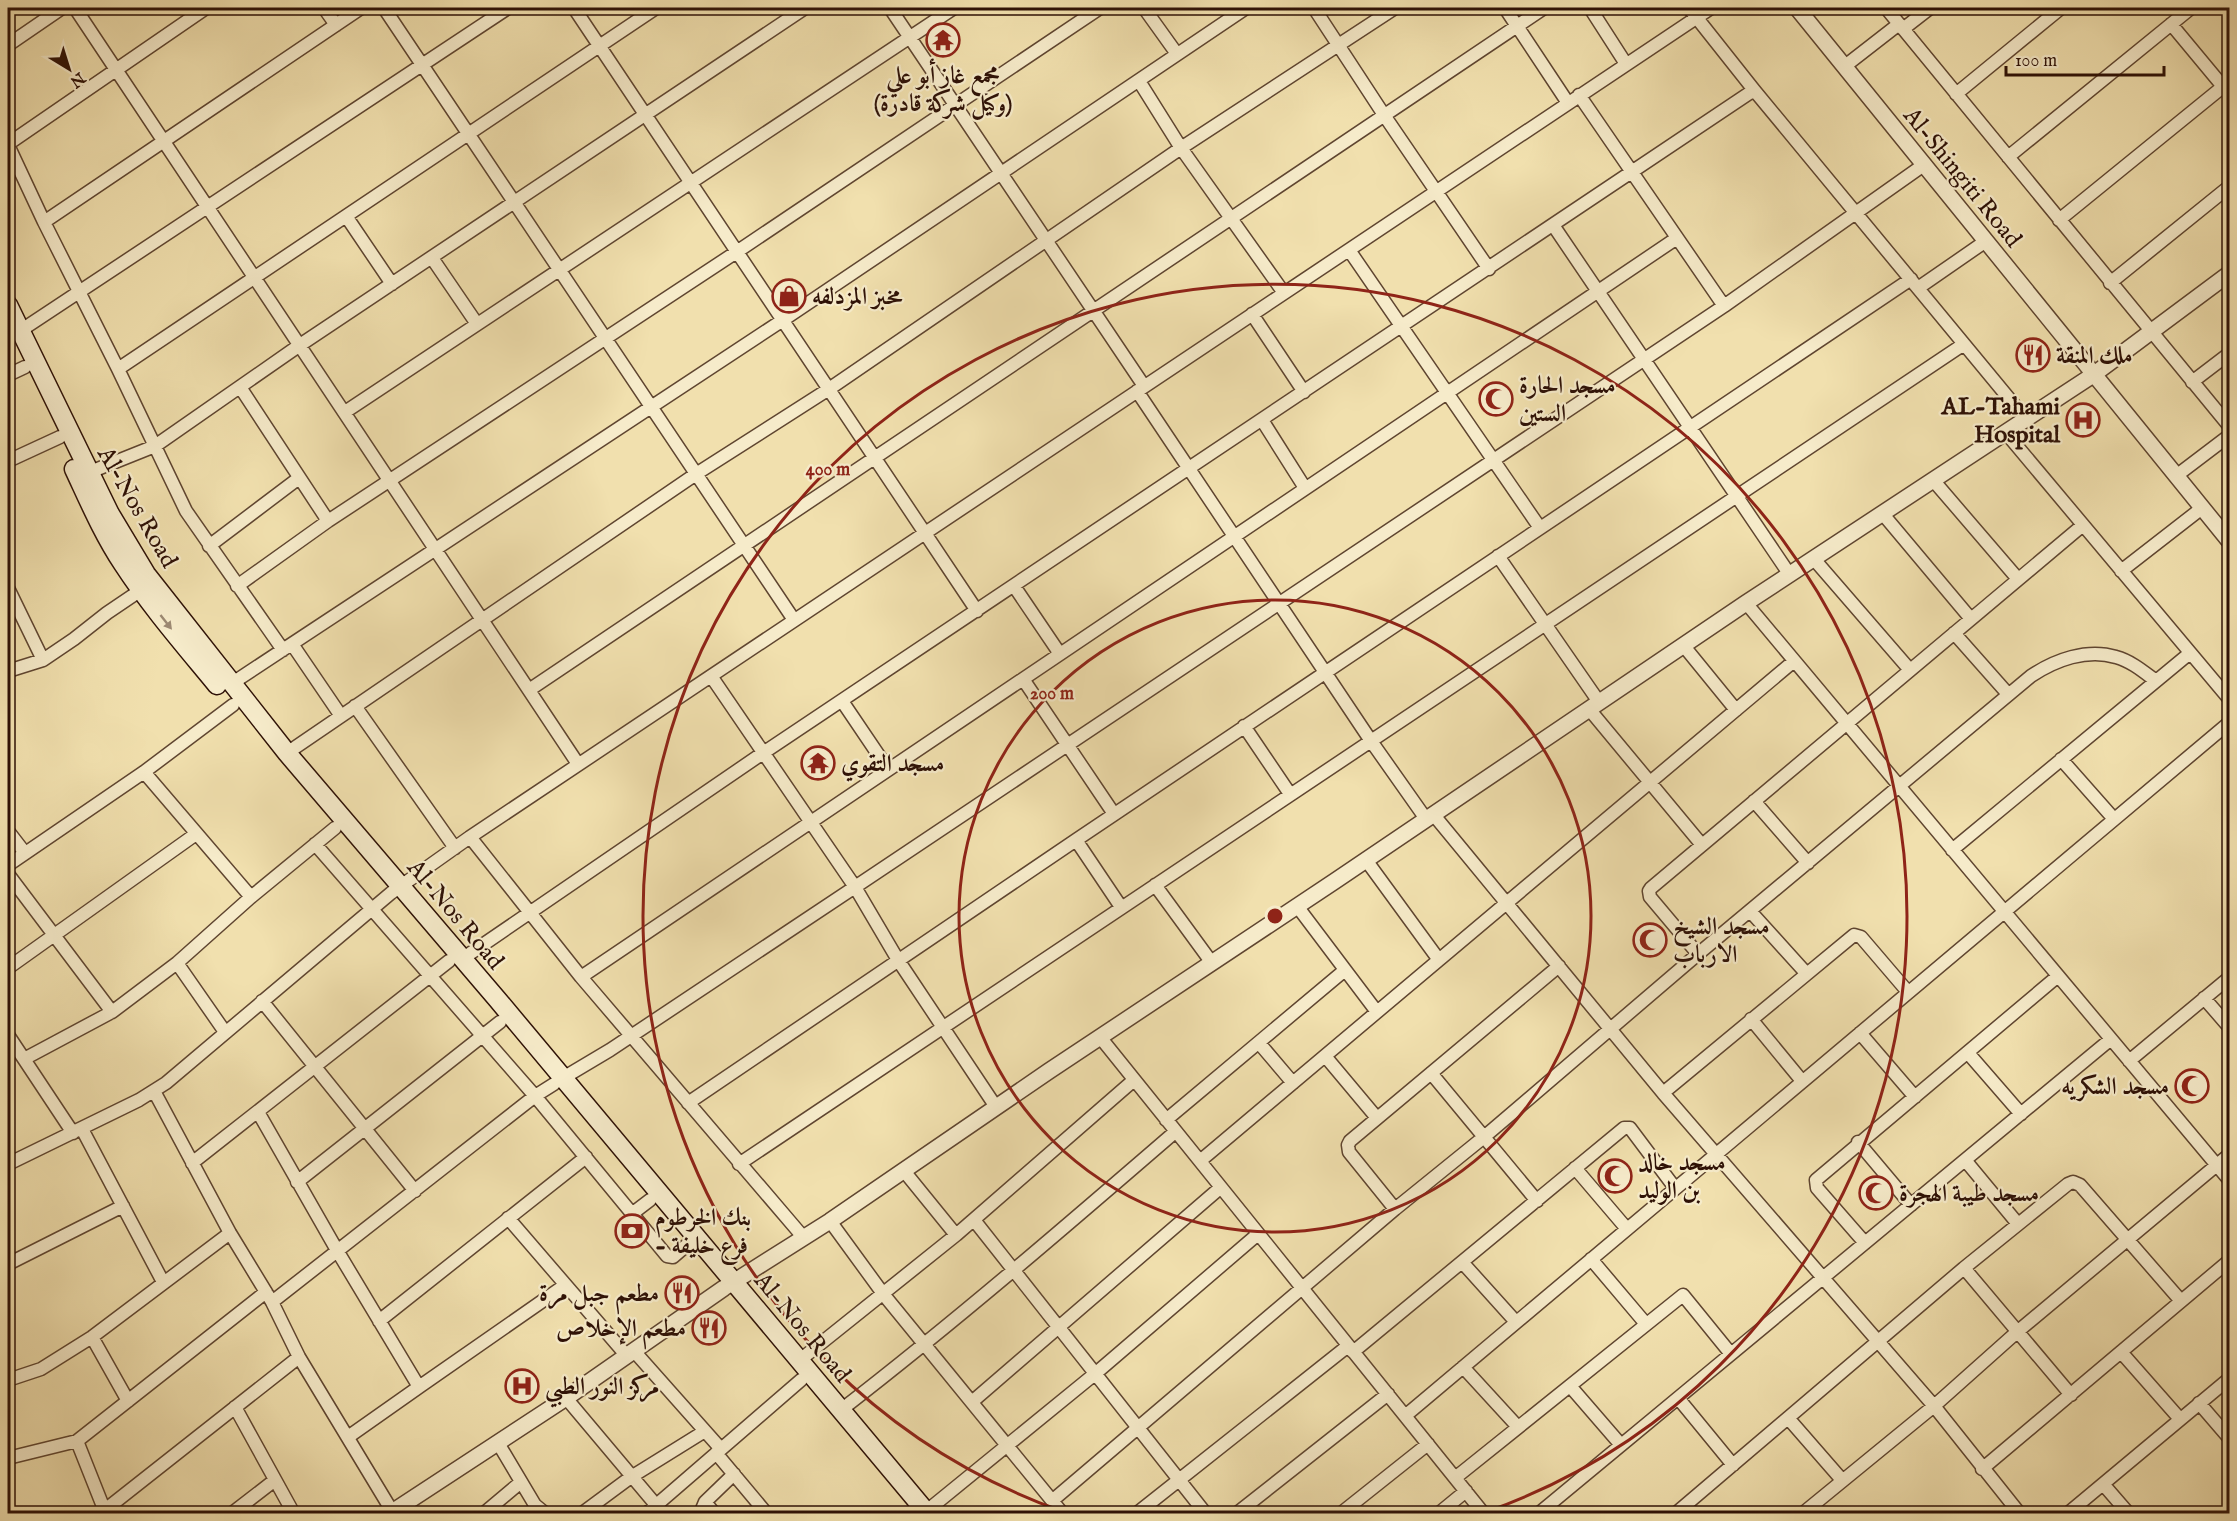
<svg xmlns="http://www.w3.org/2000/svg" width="2237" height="1521" font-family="'IM FELL English',Amiri,serif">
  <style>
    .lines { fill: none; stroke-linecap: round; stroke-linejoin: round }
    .minor-casing { stroke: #5f4530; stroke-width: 15 }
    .tertiary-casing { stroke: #5f4530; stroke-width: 18 }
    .secondary-casing { stroke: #2e1106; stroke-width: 21 }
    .minor { stroke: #f6ebca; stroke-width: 12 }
    .tertiary { stroke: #f6ebca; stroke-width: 15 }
    .secondary { stroke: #f6ebca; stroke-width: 18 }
    .oneway { fill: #9c8972 }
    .ring { fill: none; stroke: #8f2418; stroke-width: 3 }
    .labels { text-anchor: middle; stroke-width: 4.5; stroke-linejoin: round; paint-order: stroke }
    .poi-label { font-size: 24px; font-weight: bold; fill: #2e1106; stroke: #f6ebca; text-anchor: start }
    .street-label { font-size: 24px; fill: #2e1106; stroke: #f6ebca }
    .centre { fill: #8f2418; stroke: #f6ebca; stroke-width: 3 }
    .ring-label { font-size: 18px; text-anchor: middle; font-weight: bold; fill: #8f2418; stroke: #f6ebca; stroke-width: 4.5; stroke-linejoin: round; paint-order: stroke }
  </style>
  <rect width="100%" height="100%" fill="#f1e0ae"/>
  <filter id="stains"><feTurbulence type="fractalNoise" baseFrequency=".00333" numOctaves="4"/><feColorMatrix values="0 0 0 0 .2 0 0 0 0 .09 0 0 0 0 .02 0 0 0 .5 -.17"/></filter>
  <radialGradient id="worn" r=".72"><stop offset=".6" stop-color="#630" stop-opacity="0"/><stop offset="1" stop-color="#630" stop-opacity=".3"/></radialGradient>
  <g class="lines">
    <defs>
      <path id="minor" d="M75,8L578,764
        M324,8L336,25
        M384,8L794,620
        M574,8L977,611
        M890,8L1144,386
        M1144,8L1177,54
        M1314,8L1384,115L1489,269
        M1505,8L1568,103
        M1590,8L1626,64
        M1689,8L1754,90L2026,419
        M1886,8L2230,427
        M2171,24L2230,95
        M1903,29L1930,8
        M8,45L62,8
        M1845,66L1899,24
        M1139,81L1181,148L1284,293
        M1956,94L2061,8
        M1579,95L1724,306
        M8,144L206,8
        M8,145L44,222
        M2008,157L2191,8
        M346,216L392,284
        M2059,220L2230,81
        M1553,225L1790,575
        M1349,250L1540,528
        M432,258L477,324
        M2110,283L2230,186
        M1918,288L1986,241
        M1252,314L1304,392
        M20,331L508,8
        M118,369L656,8
        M8,375L25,367
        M2192,382L2230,353
        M240,387L328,521
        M1137,391L1371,741L1426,819
        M345,412L954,8
        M1262,420L1305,488
        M2006,433L2230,700
        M8,461L60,437
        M90,472L155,446L300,345L805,8
        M2176,476L2230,435
        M1933,480L2018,579
        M1882,513L1971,619
        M209,546L299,478
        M1498,556L1599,702
        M1813,558L1910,670
        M2121,571L2202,508
        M237,586L328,521L738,251L1100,8
        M1014,586L1060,654
        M8,588L43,660
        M1746,603L2230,1181
        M1954,633L2008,694
        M292,644L341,716
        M1683,645L1736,710
        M283,650L186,511L118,369L44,222L361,8
        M8,671L43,660L74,639L107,613L141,590
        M711,676L855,887L898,960L996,1107
        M1023,679L1114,814
        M231,684L783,320L1246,8
        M529,690L1544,8
        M842,701L888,769
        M355,706L455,848
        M1589,709L1702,845
        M1244,726L1290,794
        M287,753L696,474L829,389L1181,148L1395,8
        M2061,759L2114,819
        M144,772L251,897
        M1754,801L1808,863
        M1433,814L1663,1093L1934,1406L2020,1514
        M8,831L25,853
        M470,837L581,977L804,1238
        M1076,840L1121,907
        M315,844L535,1096L667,1256L673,1257L688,1244
        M1952,850L2190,653
        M1366,860L1439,960
        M8,865L144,772L233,705
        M8,874L112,1012
        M1155,885L1212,963
        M1297,906L1377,1012
        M1750,911L1806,973
        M1698,954L1650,897L1649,891L1651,888L2083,525
        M462,959L763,753L1754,90
        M177,963L225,1032
        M8,968L196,834
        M581,977L1677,238
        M2204,998L2230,1028
        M262,1001L415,1191
        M1751,1019L1802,1081
        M1860,1033L1915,1097
        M8,1035L73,1133
        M1100,1037L1484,1514
        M1259,1043L1293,1083
        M1968,1053L2021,1114
        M1325,1056L1377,1118
        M24,1059L112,1012L177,963L251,897L335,828
        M2129,1061L2230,977
        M1431,1073L1537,1201
        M563,1078L610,1050L855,887L1724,306L1925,164
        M154,1091L230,1233L272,1302L299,1357L392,1511
        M1663,1093L1854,935L1861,937L1908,992
        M688,1103L1076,840L1911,279
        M258,1112L338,1252L419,1387L348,1437
        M1166,1120L1345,970
        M82,1129L163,1282
        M1858,1142L1911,1205
        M1965,1160L2018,1224
        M1200,1161L1794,661
        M192,1163L449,961
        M8,1164L139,1100L166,1083L391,893L470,837L1711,8
        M739,1164L1964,344
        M1575,1168L1627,1229
        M904,1171L956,1235
        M297,1182L500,1022
        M1395,1209L1349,1152L1348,1145L1350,1141L1559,966
        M633,1213L650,1200
        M508,1218L627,1356
        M974,1220L1206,1514
        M830,1221L884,1295L1063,1514
        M1865,1243L1817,1188L1816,1180L2058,976
        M1591,1259L1646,1324
        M1462,1262L1516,1322
        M8,1264L123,1206
        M1964,1268L2071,1395
        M272,1302L535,1096L554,1084
        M379,1321L586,1157
        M92,1337L128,1401
        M634,1351L721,1449
        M1353,1352L1624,1128H1630L1675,1188
        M2121,1352L2180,1419
        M800,1360L956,1235L1134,1080
        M1463,1367L1518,1427
        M8,1380L41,1369L92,1337L230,1233
        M1570,1386L1621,1445
        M419,1387L564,1286
        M566,1398L656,1505
        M1678,1398L1733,1465
        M973,1401L1220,1188
        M2199,1403L2230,1439
        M235,1407L294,1514
        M841,1410C956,1321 1065,1227 1175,1132
        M1405,1416L2230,722
        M1788,1418L1842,1480
        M77,1441L106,1514
        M498,1443L535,1505L546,1514
        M716,1453L767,1514
        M8,1458L77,1441L266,1292
        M1982,1469L2230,1260
        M1455,1478L1683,1295L1731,1354
        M2103,1484L2129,1514
        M1053,1500L1395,1209L1484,1137L1698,954L2031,676C2055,660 2087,648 2116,657C2131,661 2144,672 2156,681
        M705,1502L715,1514
        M92,1514L105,1510L299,1357
        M231,1514L275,1480
        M483,1514L521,1482
        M581,1514L631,1477L705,1431
        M646,1514L801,1380
        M700,1514L705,1502L734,1474
        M923,1514L1096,1373L1258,1234
        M1136,1514L1348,1346
        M1236,1514L1388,1394
        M1340,1514L1428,1444
        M1438,1514L1466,1491
        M1538,1514L2111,1039
        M1675,1514L1964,1268L2068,1184L2073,1182L2080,1185L2181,1301
        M1802,1514L1934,1406L2017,1332L2230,1154
        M2067,1514L2230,1378"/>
      <path id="tertiary" d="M1797,8L2230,542
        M389,1514L566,1398L724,1288L830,1221L1049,1071L1335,881L1746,603L2093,375L2230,273"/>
      <path id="secondary" d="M8,305L110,514L146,574L287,753L497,999L928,1514
        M74,469C89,501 103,534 123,564C151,607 185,646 217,685"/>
    </defs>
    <use href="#minor" class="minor-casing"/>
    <use href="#tertiary" class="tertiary-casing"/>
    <use href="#secondary" class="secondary-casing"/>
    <use href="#minor" class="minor"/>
    <use href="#tertiary" class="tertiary"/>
    <use href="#secondary" class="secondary"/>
  </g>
  <defs><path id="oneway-solid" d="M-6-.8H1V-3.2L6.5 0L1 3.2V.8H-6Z" transform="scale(1.5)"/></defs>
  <use class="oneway" href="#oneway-solid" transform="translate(166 622) rotate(52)"/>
  <g class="ring">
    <circle cx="1275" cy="916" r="316"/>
    <path d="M1064 1512A632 632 0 1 1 1486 1512"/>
  </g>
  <defs>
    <symbol id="temple-ring" viewBox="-11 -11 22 22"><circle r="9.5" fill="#f6ebca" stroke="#8f2418" stroke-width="1.5"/><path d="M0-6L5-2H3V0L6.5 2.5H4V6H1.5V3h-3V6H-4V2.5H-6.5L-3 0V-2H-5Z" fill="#8f2418"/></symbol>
    <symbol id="shop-ring" viewBox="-11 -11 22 22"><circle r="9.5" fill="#f6ebca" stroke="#8f2418" stroke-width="1.5"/><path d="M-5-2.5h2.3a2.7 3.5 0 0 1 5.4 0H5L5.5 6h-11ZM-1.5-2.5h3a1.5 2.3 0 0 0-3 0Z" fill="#8f2418"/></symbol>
    <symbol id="restaurant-ring" viewBox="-11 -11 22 22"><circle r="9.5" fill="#f6ebca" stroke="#8f2418" stroke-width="1.5"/><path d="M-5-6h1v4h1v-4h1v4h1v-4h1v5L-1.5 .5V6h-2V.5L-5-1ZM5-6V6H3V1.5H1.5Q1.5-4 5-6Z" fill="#8f2418"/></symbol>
    <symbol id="mosque-ring" viewBox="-11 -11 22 22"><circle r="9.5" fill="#f6ebca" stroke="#8f2418" stroke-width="1.5"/><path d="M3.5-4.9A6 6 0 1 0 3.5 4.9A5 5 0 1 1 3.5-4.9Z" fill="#8f2418"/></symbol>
    <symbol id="hospital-ring" viewBox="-11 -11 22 22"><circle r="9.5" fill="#f6ebca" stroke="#8f2418" stroke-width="1.5"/><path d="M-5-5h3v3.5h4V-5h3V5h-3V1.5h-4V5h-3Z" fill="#8f2418"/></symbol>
    <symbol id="bank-ring" viewBox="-11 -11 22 22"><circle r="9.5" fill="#f6ebca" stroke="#8f2418" stroke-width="1.5"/><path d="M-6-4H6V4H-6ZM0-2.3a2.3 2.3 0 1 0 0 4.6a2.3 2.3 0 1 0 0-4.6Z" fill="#8f2418"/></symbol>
  </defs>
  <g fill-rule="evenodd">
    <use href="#temple-ring" x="924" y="21" width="38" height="38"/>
    <use href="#shop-ring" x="770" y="277" width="38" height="38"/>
    <use href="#restaurant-ring" x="2014" y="336" width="38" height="38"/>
    <use href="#mosque-ring" x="1477" y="380" width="38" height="38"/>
    <use href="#hospital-ring" x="2064" y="401" width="38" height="38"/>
    <use href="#temple-ring" x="799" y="744" width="38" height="38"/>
    <use href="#mosque-ring" x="1631" y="921" width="38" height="38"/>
    <use href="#mosque-ring" x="2173" y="1067" width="38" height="38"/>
    <use href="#mosque-ring" x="1596" y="1157" width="38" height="38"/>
    <use href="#mosque-ring" x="1857" y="1174" width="38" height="38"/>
    <use href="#bank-ring" x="613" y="1212" width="38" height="38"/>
    <use href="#restaurant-ring" x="663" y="1274" width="38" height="38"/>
    <use href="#restaurant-ring" x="690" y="1309" width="38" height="38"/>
    <use href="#hospital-ring" x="503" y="1367" width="38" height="38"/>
  </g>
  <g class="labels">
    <g class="poi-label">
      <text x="943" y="83" text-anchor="middle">مجمع غاز أبو علي<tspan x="943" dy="28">(وكيل شركة قادرة)</tspan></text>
      <text x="812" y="304">مخبز المزدلفه</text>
      <text x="2056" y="363">ملك المنقة</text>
      <text x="1519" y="393">مسجد الحارة<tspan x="1519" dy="28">الستين</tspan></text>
      <text x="2060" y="414" text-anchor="end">AL-Tahami<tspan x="2060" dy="28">Hospital</tspan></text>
      <text x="841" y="771">مسجد التقوي</text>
      <text x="1673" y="934">مسجد الشيخ<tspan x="1673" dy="28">الارباب</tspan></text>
      <text x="2169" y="1094" text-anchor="end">مسجد الشكريه</text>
      <text x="1638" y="1170">مسجد خالد<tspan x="1638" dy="28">بن الوليد</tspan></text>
      <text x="1899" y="1201">مسجد طيبة الهجرة</text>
      <text x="655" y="1225">بنك الخرطوم<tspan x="655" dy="28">- فرع خليفة</tspan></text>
      <text x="659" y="1301" text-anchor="end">مطعم جبل مرة</text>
      <text x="686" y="1336" text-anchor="end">مطعم الإخلاص</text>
      <text x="545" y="1394">مركز النور الطبي</text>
    </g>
    <g class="street-label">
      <text transform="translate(1963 177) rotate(51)" y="8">Al-Shingiti Road</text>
      <text transform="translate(138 507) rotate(60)" y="8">Al-Nos Road</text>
      <text transform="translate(456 914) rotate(50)" y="8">Al-Nos Road</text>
      <text transform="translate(803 1327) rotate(50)" y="8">Al-Nos Road</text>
    </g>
  </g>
  <circle cx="1275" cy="916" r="9" class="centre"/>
  <g class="ring-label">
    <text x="828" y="475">400 m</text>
    <text x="1052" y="699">200 m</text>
  </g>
  <rect width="2237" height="1521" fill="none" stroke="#f1e0ae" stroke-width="30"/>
  <rect x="9" y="9" width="2219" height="1503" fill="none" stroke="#2e1106" stroke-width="3"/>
  <rect x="15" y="15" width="2207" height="1491" fill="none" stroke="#2e1106" stroke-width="1.5"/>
  <g transform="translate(69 69) rotate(142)" stroke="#f6ebca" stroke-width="4.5" paint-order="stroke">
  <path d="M0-4.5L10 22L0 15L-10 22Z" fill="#2e1106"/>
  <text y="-9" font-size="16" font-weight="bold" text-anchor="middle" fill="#2e1106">N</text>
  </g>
  <path d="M2006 66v9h158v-9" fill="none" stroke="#2e1106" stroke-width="3"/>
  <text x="2015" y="66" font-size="18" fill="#2e1106" stroke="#f6ebca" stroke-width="4.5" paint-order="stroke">100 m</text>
  <rect width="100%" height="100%" filter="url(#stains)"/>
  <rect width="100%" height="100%" fill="url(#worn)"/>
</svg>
